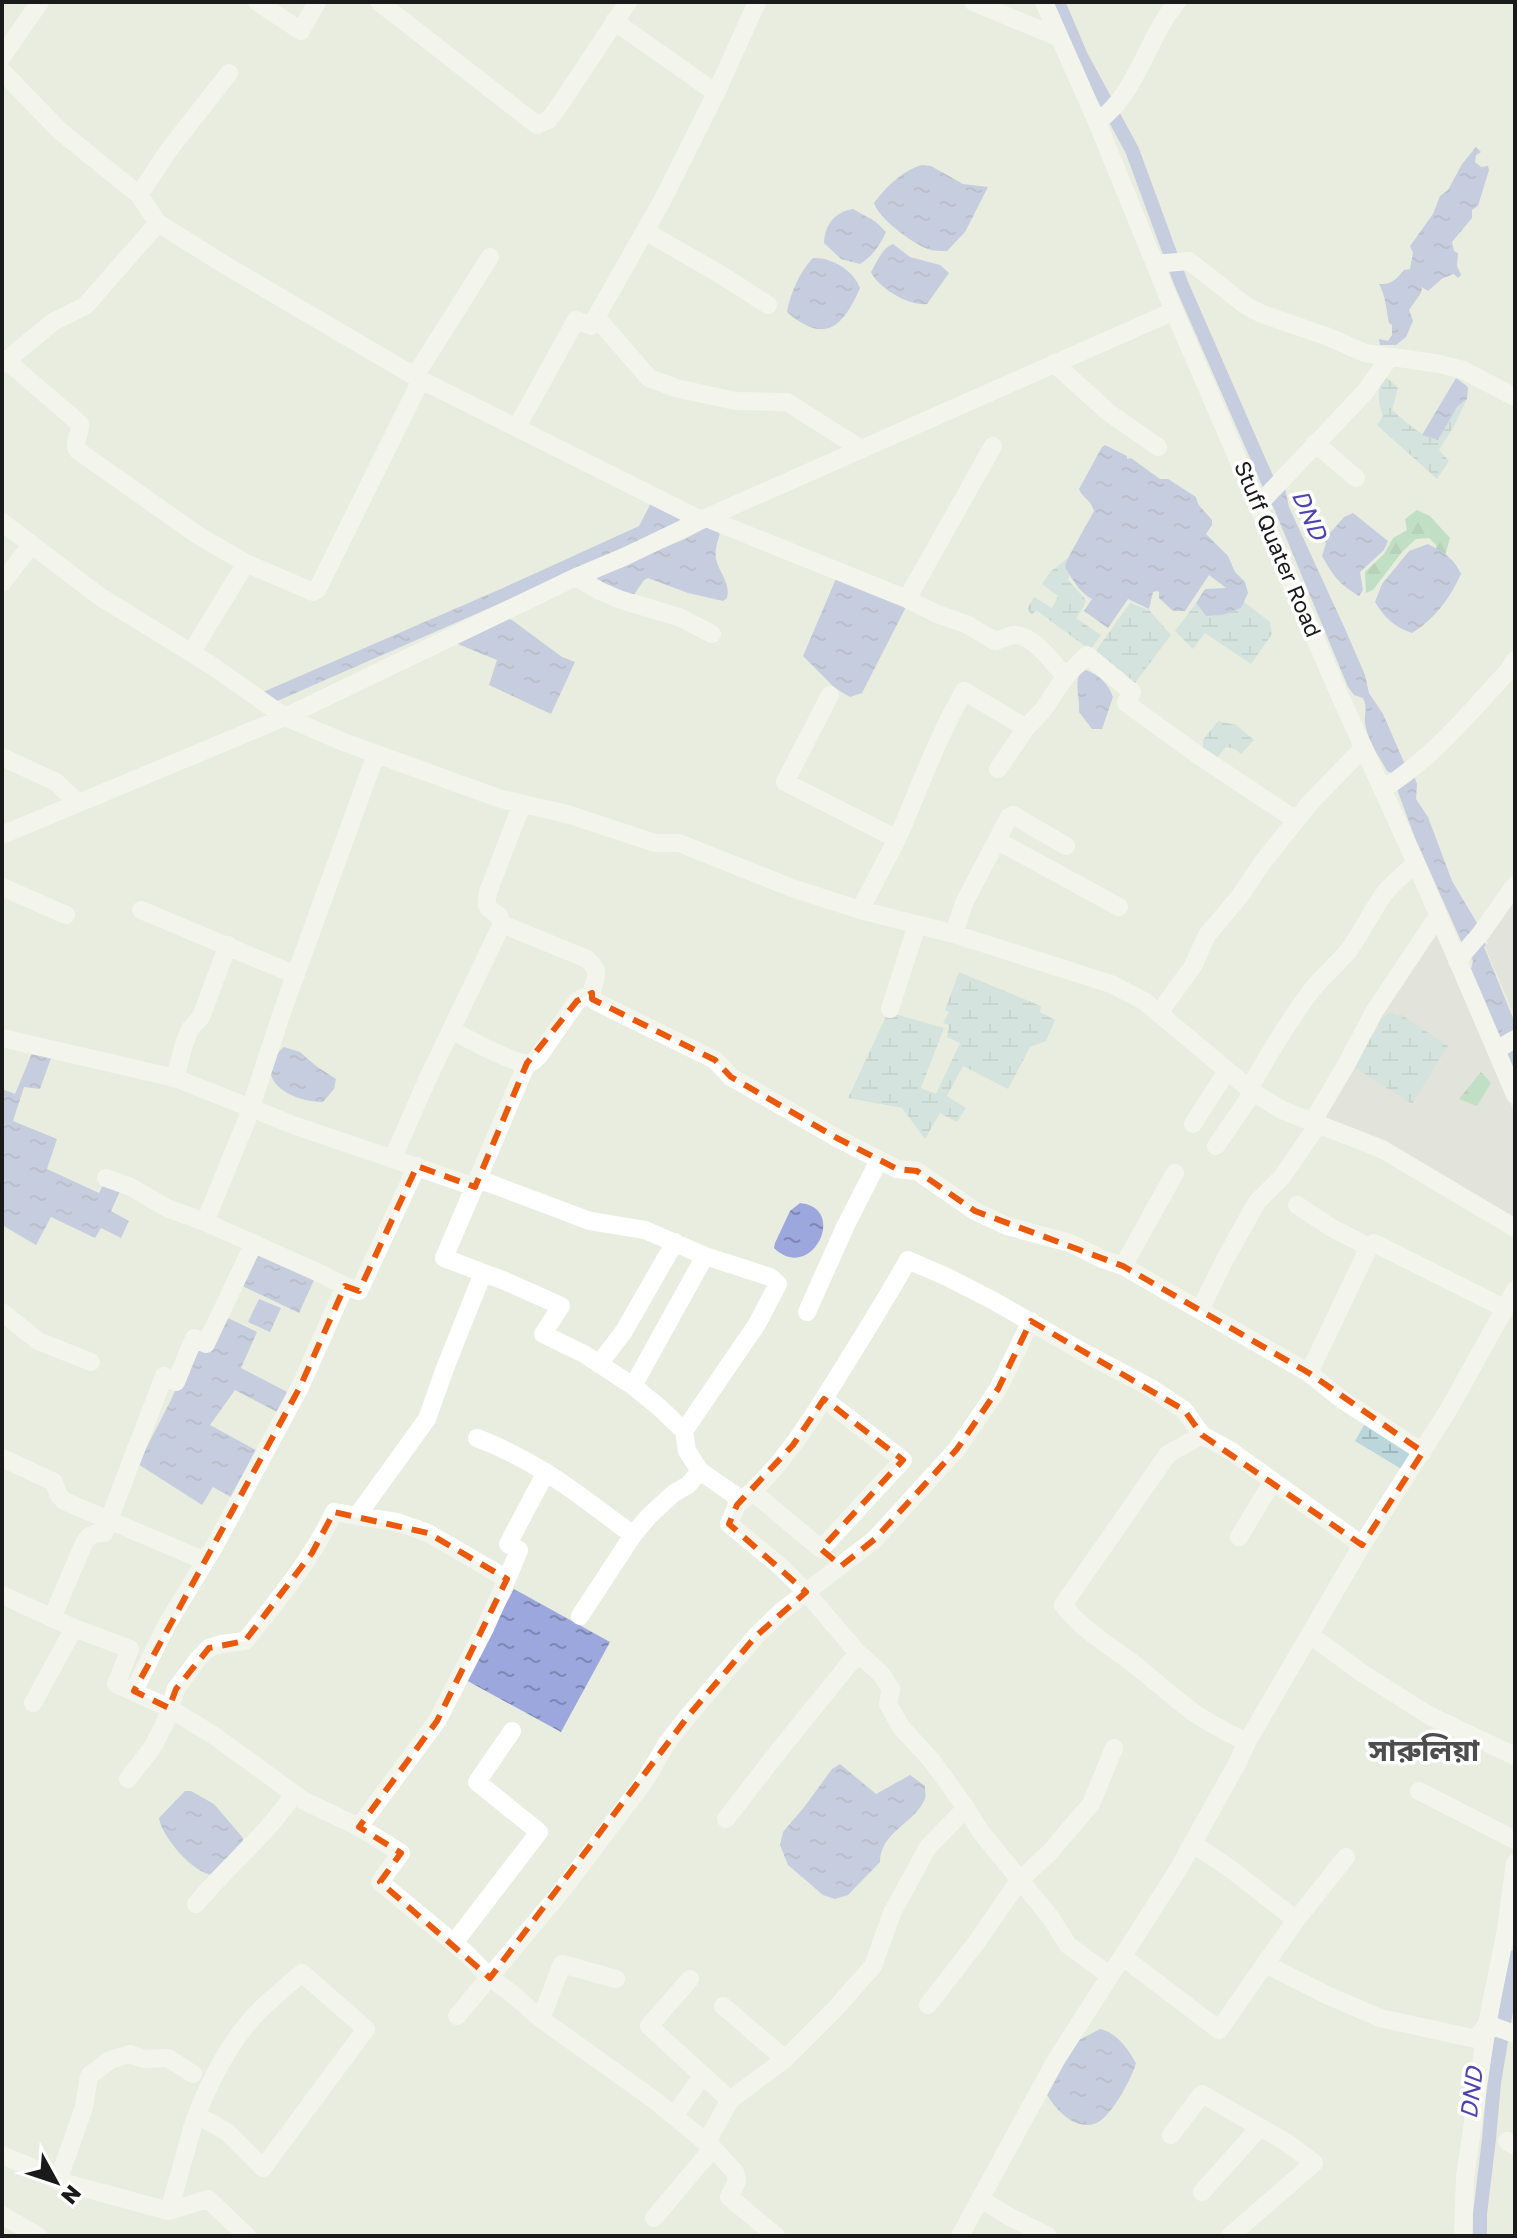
<svg xmlns="http://www.w3.org/2000/svg" width="1517" height="2238" font-family="'Golos Text','Noto Sans Bengali',sans-serif">
  <style>
    .residential { fill: #d9d8d7 }
    .forest { fill: url(#forest-firs) }
    .wetland { fill: url(#wetland-marsh) }
    .water { fill: url(#water-ripples) }
    .lines { fill: none; stroke-linecap: round; stroke-linejoin: round }
    .canal { stroke: #9ca7de; stroke-width: 14 }
    .minor { stroke: #fff; stroke-width: 18 }
    .marked { fill: none; stroke: #e8590c; stroke-width: 6; stroke-dasharray: 16 10; stroke-linejoin: round }
    .labels { text-anchor: middle; stroke-width: 7; stroke-linejoin: round; paint-order: stroke }
    .street-label { font-size: 22px; fill: #1a1a1a; stroke: #fff }
    .water-label { font-size: 24px; font-style: italic; fill: #4f44ad; stroke: #fff }
    .district-label { font-size: 30px; font-weight: bold; fill: #4d4d4d; stroke: #fff }
  </style>
  <defs>
    <pattern id="forest-firs" width="22" height="20" patternUnits="userSpaceOnUse" patternTransform="scale(2)"><rect width="22" height="20" fill="#91cfa4"/><path d="M5 1l3.5 6h-7zM16 11l3.5 6h-7z" fill="#7cb18d"/></pattern>
    <pattern id="wetland-marsh" width="20" height="14" patternUnits="userSpaceOnUse" patternTransform="scale(2)"><rect width="20" height="14" fill="#bbd7dc"/><path d="M1 5h8M5 5V1M11 12h8M15 12V8" fill="none" stroke="#a0b8bc"/></pattern>
    <pattern id="water-ripples" width="26" height="14" patternUnits="userSpaceOnUse" patternTransform="scale(2)"><rect width="26" height="14" fill="#9ca7de"/><path d="M2 4q2-2 4 0t4 0M15 11q2-2 4 0t4 0" fill="none" stroke="#7e87b3"/></pattern>
  </defs>
  <rect width="100%" height="100%" fill="#e9eddf"/>
  <path class="residential" d="M1515,887V1017L1485,947L1488,943L1483,932Z
    M1435,932L1515,1115V1224L1316,1118Z"/>
  <path class="forest" d="M1417,510L1430,516L1450,538L1445,556L1436,551V545L1429,538L1416,539L1402,552L1373,590L1366,593L1365,572L1384,554L1393,538L1407,530L1405,519Z
    M1481,1072L1491,1083L1477,1106L1459,1099Z"/>
  <path class="wetland" d="M1385,376L1398,388L1392,410C1406,422 1419,435 1438,440L1457,407L1467,399L1454,426L1439,450L1449,461L1437,479L1377,425L1383,416C1378,404 1376,388 1385,376Z
    M1068,558L1066,567L1070,574L1068,580L1086,600L1083,608L1076,618L1101,635L1090,650L1036,610L1032,615L1027,609L1034,597L1052,608L1058,596L1042,584L1050,572Z
    M1243,601L1270,622L1272,634L1251,664L1205,633L1193,649L1175,631L1196,603L1206,616L1223,615L1241,608Z
    M1130,603L1149,610L1171,635L1132,687L1093,655Z
    M1218,721L1236,725L1254,740L1241,754L1235,749L1226,747L1214,761L1203,748V740Z
    M959,972L1041,1006L1040,1012L1055,1020L1046,1041L1030,1047L1008,1089L963,1066L947,1096L966,1108L957,1122L940,1113L925,1139L902,1108L848,1098L888,1012L944,1028L921,1088L936,1094L960,1043L947,1037L949,1025L943,1023L949,1012L945,1010Z
    M1390,1012L1398,1016L1400,1014L1448,1046L1412,1104L1354,1067L1365,1030L1374,1034L1379,1027L1378,1022Z
    M1367,1420L1414,1450L1403,1470L1355,1441Z"/>
  <path class="water" d="M1476,147L1481,152L1476,155L1475,162L1481,167L1488,166L1489,170L1478,206L1472,210V218L1452,242L1454,251L1458,253L1457,266L1461,275L1458,278L1454,274L1443,278L1428,291L1422,287L1421,293L1409,310L1413,321L1406,337L1396,345H1380L1379,339L1388,341L1392,335V325L1389,323C1386,309 1386,297 1379,284C1392,285 1396,279 1404,270L1410,269L1413,253L1410,246L1433,214L1440,196L1448,190L1462,164Z
    M922,165L931,166L963,184L988,187L965,232L947,251C941,251 934,251 928,249C912,243 879,219 874,203C886,187 903,170 922,165Z
    M853,209L876,222L886,232C880,245 873,256 860,264L841,259L824,243C825,224 835,212 853,209Z
    M893,244L910,257L940,265L949,273L927,304C909,306 879,289 871,272C877,262 882,248 893,244Z
    M813,258C832,257 854,271 860,288C843,327 825,345 787,312C790,294 800,271 813,258Z
    M1456,378L1468,387L1467,399L1457,407L1438,440L1422,435Z
    M1105,445L1127,456V459L1131,458L1160,479H1168L1196,497L1198,504L1212,520V525L1206,534L1228,556L1235,572L1245,582L1248,593L1241,608L1223,615L1206,616L1196,603L1205,589L1226,588L1209,575L1185,611H1173L1159,598V592L1157,591L1153,592L1149,609L1128,599L1108,628L1084,611L1092,599C1080,593 1072,579 1065,567L1068,558L1094,511C1090,498 1082,498 1079,489L1102,447Z
    M1284,484L1289,507L1346,631L1365,675L1369,693L1383,714L1404,762L1414,776L1417,784L1416,799L1428,817L1452,881L1477,923L1476,930L1486,945L1484,947L1515,1023V1071L1471,969L1473,961L1461,941L1415,838L1391,773L1387,771C1379,756 1367,740 1365,723C1364,713 1368,708 1363,698L1354,695L1348,687L1270,499Z
    M652,501L686,519L535,588L275,702L263,692L503,588L639,526Z
    M1353,513L1388,541L1384,550L1360,572L1363,590L1359,596C1338,583 1334,577 1322,556L1326,543L1320,537L1327,530L1331,532L1344,517Z
    M711,525L720,531C719,540 714,549 716,559C719,573 731,583 727,598L723,601L688,593L648,578L644,580L633,596L610,590L594,577L685,539Z
    M1428,544C1443,552 1454,558 1461,574C1450,598 1435,619 1412,633C1394,627 1385,618 1375,602L1382,584L1409,551Z
    M838,574L908,603L862,693L850,697L835,688L803,656Z
    M502,616L512,620L562,657L575,662L551,714L489,685L497,660L453,642Z
    M1086,670C1100,676 1108,683 1113,697L1102,729H1092L1079,712C1080,698 1075,688 1079,674Z
    M284,1047L300,1052L316,1066L336,1079L334,1089L323,1102C292,1103 248,1078 284,1047Z
    M32,1053L51,1058L40,1089L24,1087L13,1121L57,1139L47,1169L99,1193L105,1181L122,1187L111,1211L129,1221L121,1238L101,1228L95,1238L51,1217L36,1245L2,1225V1194L4,1190L2,1188V1089L15,1094Z
    M800,1203C849,1208 811,1284 774,1248L775,1243L790,1211Z
    M254,1251L314,1280L299,1313L238,1284Z
    M259,1299L281,1308L270,1332L248,1322Z
    M224,1316L257,1332L241,1368L291,1394L281,1414L235,1390L210,1425L259,1452L231,1497L213,1487L202,1505L138,1464L171,1400L196,1343Z
    M514,1589L610,1642L561,1732L464,1679Z
    M840,1764L876,1794L910,1775L925,1786C925,1789 926,1796 925,1799C914,1824 880,1832 880,1862L848,1895L835,1899L823,1895L788,1865L780,1845L783,1832L805,1806L832,1769Z
    M185,1791H191L214,1804L243,1838L242,1845L214,1875C195,1876 161,1836 159,1818Z
    M1100,2029C1116,2032 1128,2049 1136,2063C1132,2078 1110,2120 1094,2124C1073,2130 1053,2107 1045,2091L1079,2040Z"/>
  <g class="lines">
    <path class="canal" d="M1058,2L1081,56L1132,150L1181,283L1276,500
      M1480,2236V2214L1489,2139L1494,2083L1515,1957"/>
    <path class="minor" d="M257,2L301,31L317,2
      M379,2L537,125L548,120L557,109L628,2
      M973,2L1060,38
      M1044,2L1097,122L1174,311L1340,696L1416,863L1515,1095
      M614,21L716,93
      M2,57L40,2
      M2,71L60,131L139,195L158,223L225,265L421,380L701,520
      M1097,122C1138,93 1146,39 1177,2
      M139,195L168,151L229,73
      M645,231L723,276L768,305
      M1155,264L1189,261L1245,305L1262,314L1326,336L1365,353L1440,364L1463,370L1515,397
      M596,317L649,378L676,388L735,401L787,402L861,449
      M7,361L80,424C81,434 73,440 77,450L199,536L246,563L313,592L317,590L421,380
      M1054,363L1108,412L1158,447
      M2,364L53,322L85,306L158,223
      M415,376L490,257
      M517,427L576,320L591,326L662,201L716,93L757,2
      M1315,443L1356,478
      M1259,504L1365,392L1390,357
      M706,518L907,599L937,614L966,624L995,641C1000,640 1008,636 1014,635C1032,634 1055,664 1065,677
      M2,522L99,596L211,665L285,717L346,743L501,799L567,814L655,843H679L792,888L860,910L954,934L1111,984L1144,1001L1253,1092L1282,1110L1382,1149L1515,1228
      M576,577L600,591L621,600L679,617L712,634
      M2,583L31,545
      M907,599L993,446
      M191,653L246,563
      M830,695L785,782L897,839L860,910
      M2,757L56,782L78,803
      M998,769L1026,728L1043,710L1065,677L1087,655L1132,692L1126,703L1198,755L1296,820
      M1383,789C1434,757 1469,713 1509,670L1515,660
      M2,835L285,717L576,577L624,557L701,520L1174,311
      M897,839C919,789 937,738 964,691L1026,728
      M998,841L1119,907
      M2,887L66,915
      M141,910L296,975
      M502,924L499,916C486,906 485,909 488,892L522,804
      M954,934L964,903L1009,817L1013,815L1066,846
      M1457,961L1481,933L1515,885
      M890,1009L917,925
      M1159,1013L1193,966L1207,935L1240,896L1262,863L1309,804L1363,748
      M451,1030C465,1037 513,1064 527,1063C532,1063 535,1060 538,1057L577,1001L592,993
      M2,1038L175,1078L296,1126L475,1187
      M1496,1050L1515,1039
      M527,1063L444,1258L505,1281L561,1306L543,1334L584,1354L633,1386L659,1407L684,1431L687,1451L700,1471L736,1496L737,1505L729,1524L780,1566L806,1592L858,1653L881,1674L891,1689L888,1704L901,1727L932,1761L966,1808L980,1831L1051,1918L1068,1945L1109,1975
      M175,1078L184,1044L190,1029L201,1017L228,945
      M1249,1089C1267,1057 1286,1025 1308,995C1320,978 1336,966 1349,950C1360,935 1368,918 1378,903C1387,887 1403,875 1416,863
      M1193,1124L1227,1071
      M1216,1146L1253,1092
      M393,1158L427,1080L502,924L587,959C605,975 591,979 592,998L597,1002L715,1060L731,1077L837,1138L897,1169L917,1171L975,1211L1007,1226L1070,1243L1102,1259L1123,1266L1309,1373L1344,1401L1423,1452
      M106,1178L131,1187L167,1208L205,1222L246,1122L282,1012L376,754
      M478,1179L590,1221L645,1230L705,1256L633,1386
      M1297,1205L1332,1228L1369,1247L1374,1243L1506,1309
      M205,1222L317,1272L345,1286
      M1123,1266L1175,1173
      M1200,1310L1225,1259L1257,1202L1282,1177L1315,1129L1313,1121L1346,1065L1374,1012L1438,916
      M2,1312L38,1341L91,1362
      M807,1312L845,1227L879,1160
      M599,1364L624,1331L675,1242
      M1309,1373L1369,1247
      M684,1431L757,1324L778,1284L770,1277L705,1256
      M1202,1435L1168,1454L1063,1605C1081,1628 1106,1644 1130,1661C1151,1677 1171,1696 1193,1712C1210,1724 1228,1733 1247,1742
      M477,1438C540,1462 580,1496 633,1535
      M2,1458L54,1482L58,1494L64,1501L205,1561
      M753,1492L821,1549L903,1460L824,1399
      M737,1505C785,1466 816,1411 848,1360C869,1326 889,1294 908,1260L947,1277L994,1301L1081,1351L1151,1388L1184,1410L1202,1435L1231,1451L1362,1545
      M357,1516L397,1522L428,1533L507,1579L485,1628L437,1721L359,1827
      M1239,1537L1273,1481
      M507,1579L519,1550L508,1544L546,1472
      M2,1595L52,1618
      M580,1616L633,1535L649,1516L674,1493L688,1485L700,1471
      M74,1628L52,1618L84,1543C90,1534 94,1533 104,1533L164,1376L176,1382L194,1338L206,1344L254,1243
      M1310,1635L1362,1673L1430,1716L1515,1756
      M134,1691L166,1626L215,1545L300,1387L345,1286L359,1291L417,1166
      M33,1703L74,1628L130,1649L116,1684L169,1708L213,1735L304,1801L359,1827L401,1853L380,1882L468,1955L490,1978L510,1992L541,2019L653,2099L713,2148L735,2172L737,2181L729,2197L776,2236
      M128,1779L152,1748L165,1723L176,1689L198,1659L209,1648L221,1644L245,1641C278,1600 312,1559 334,1512L357,1516L427,1419L444,1371L483,1273
      M1419,1791L1515,1840
      M726,1819L777,1753L858,1653
      M1192,1843L1232,1870L1296,1920L1265,1964L1329,1996L1380,2018L1476,2039L1487,2024L1515,2034
      M196,1904C228,1865 266,1836 294,1794
      M1296,1920L1346,1857
      M454,1943L539,1832L477,1782L512,1731
      M1123,1957L1219,2030L1265,1964
      M690,1979L649,2026L730,2100
      M928,2005L976,1943L1019,1881L1050,1852L1091,1804L1114,1748
      M723,2006L785,2059
      M457,2016L560,1893L644,1782L667,1743L689,1715L756,1636L783,1610L875,1539L957,1449L998,1389L1031,1321
      M541,2019L562,1964L616,1979
      M674,2116L703,2075
      M1171,2135L1202,2094L1286,2142L1314,2163L1230,2236
      M1507,2141L1515,2146
      M706,2143L730,2100L785,2059L836,2008L873,1966L892,1913L928,1847L966,1808
      M2,2155L54,2177L58,2181L169,2211L194,2122C209,2082 229,2041 260,2010C273,1997 288,1985 302,1973L366,2029L263,2168L227,2132L197,2115
      M58,2181L84,2107L89,2076L110,2060L130,2054L144,2059L168,2058L193,2074
      M1202,2192L1260,2127
      M981,2199L1008,2216L1048,2236
      M169,2211L208,2199L247,2236
      M2,2215L38,2236
      M654,2218L713,2148
      M960,2236L1056,2060L1176,1873L1238,1762L1247,1742L1362,1545L1449,1409L1515,1290
      M1463,2236L1465,2178L1487,2024L1506,1930L1515,1863"/>
  </g>
  <path d="M0 0H1517V2238H0ZM592,993V999L715,1060L731,1077L837,1138L897,1169L917,1171L975,1211L1123,1266L1309,1373L1423,1452L1362,1545L1202,1435L1184,1410L1031,1321L998,1389L957,1449L875,1539L841,1566L821,1549L903,1460L824,1399L793,1445L737,1505L729,1524L806,1592L756,1636L689,1715L490,1978L380,1882L401,1853L359,1827L437,1721L507,1579L428,1533L334,1512L312,1553L245,1641L209,1648L176,1689L169,1708L134,1691L300,1387L345,1286L359,1291L417,1166L475,1187L527,1063L577,1001Z" fill="#e9eddf" fill-opacity=".55" fill-rule="evenodd"/>
  <path class="marked" d="M592,993V999L715,1060L731,1077L837,1138L897,1169L917,1171L975,1211L1123,1266L1309,1373L1423,1452L1362,1545L1202,1435L1184,1410L1031,1321L998,1389L957,1449L875,1539L841,1566L821,1549L903,1460L824,1399L793,1445L737,1505L729,1524L806,1592L756,1636L689,1715L490,1978L380,1882L401,1853L359,1827L437,1721L507,1579L428,1533L334,1512L312,1553L245,1641L209,1648L176,1689L169,1708L134,1691L300,1387L345,1286L359,1291L417,1166L475,1187L527,1063L577,1001Z"/>
  <g class="labels">
    <g class="street-label">
      <text transform="translate(1278 549) rotate(67)" y="8">Stuff Quater Road</text>
    </g>
    <g class="water-label">
      <text transform="translate(1309 515) rotate(66)" y="8">DND</text>
      <text transform="translate(1472 2093) rotate(-83)" y="8">DND</text>
    </g>
    <g class="district-label">
      <text x="1424" y="1761">সারুলিয়া</text>
    </g>
  </g>
  <rect width="1517" height="2238" fill="none" stroke="#1a1a1a" stroke-width="8"/>
  <g transform="translate(56 2182) rotate(130)" stroke="#ffffff" stroke-width="6" paint-order="stroke">
  <path d="M0-6L14 30L0 20L-14 30Z" fill="#1a1a1a"/>
  <text y="-12" font-size="22" font-weight="bold" text-anchor="middle" fill="#1a1a1a">N</text>
  </g>
</svg>
